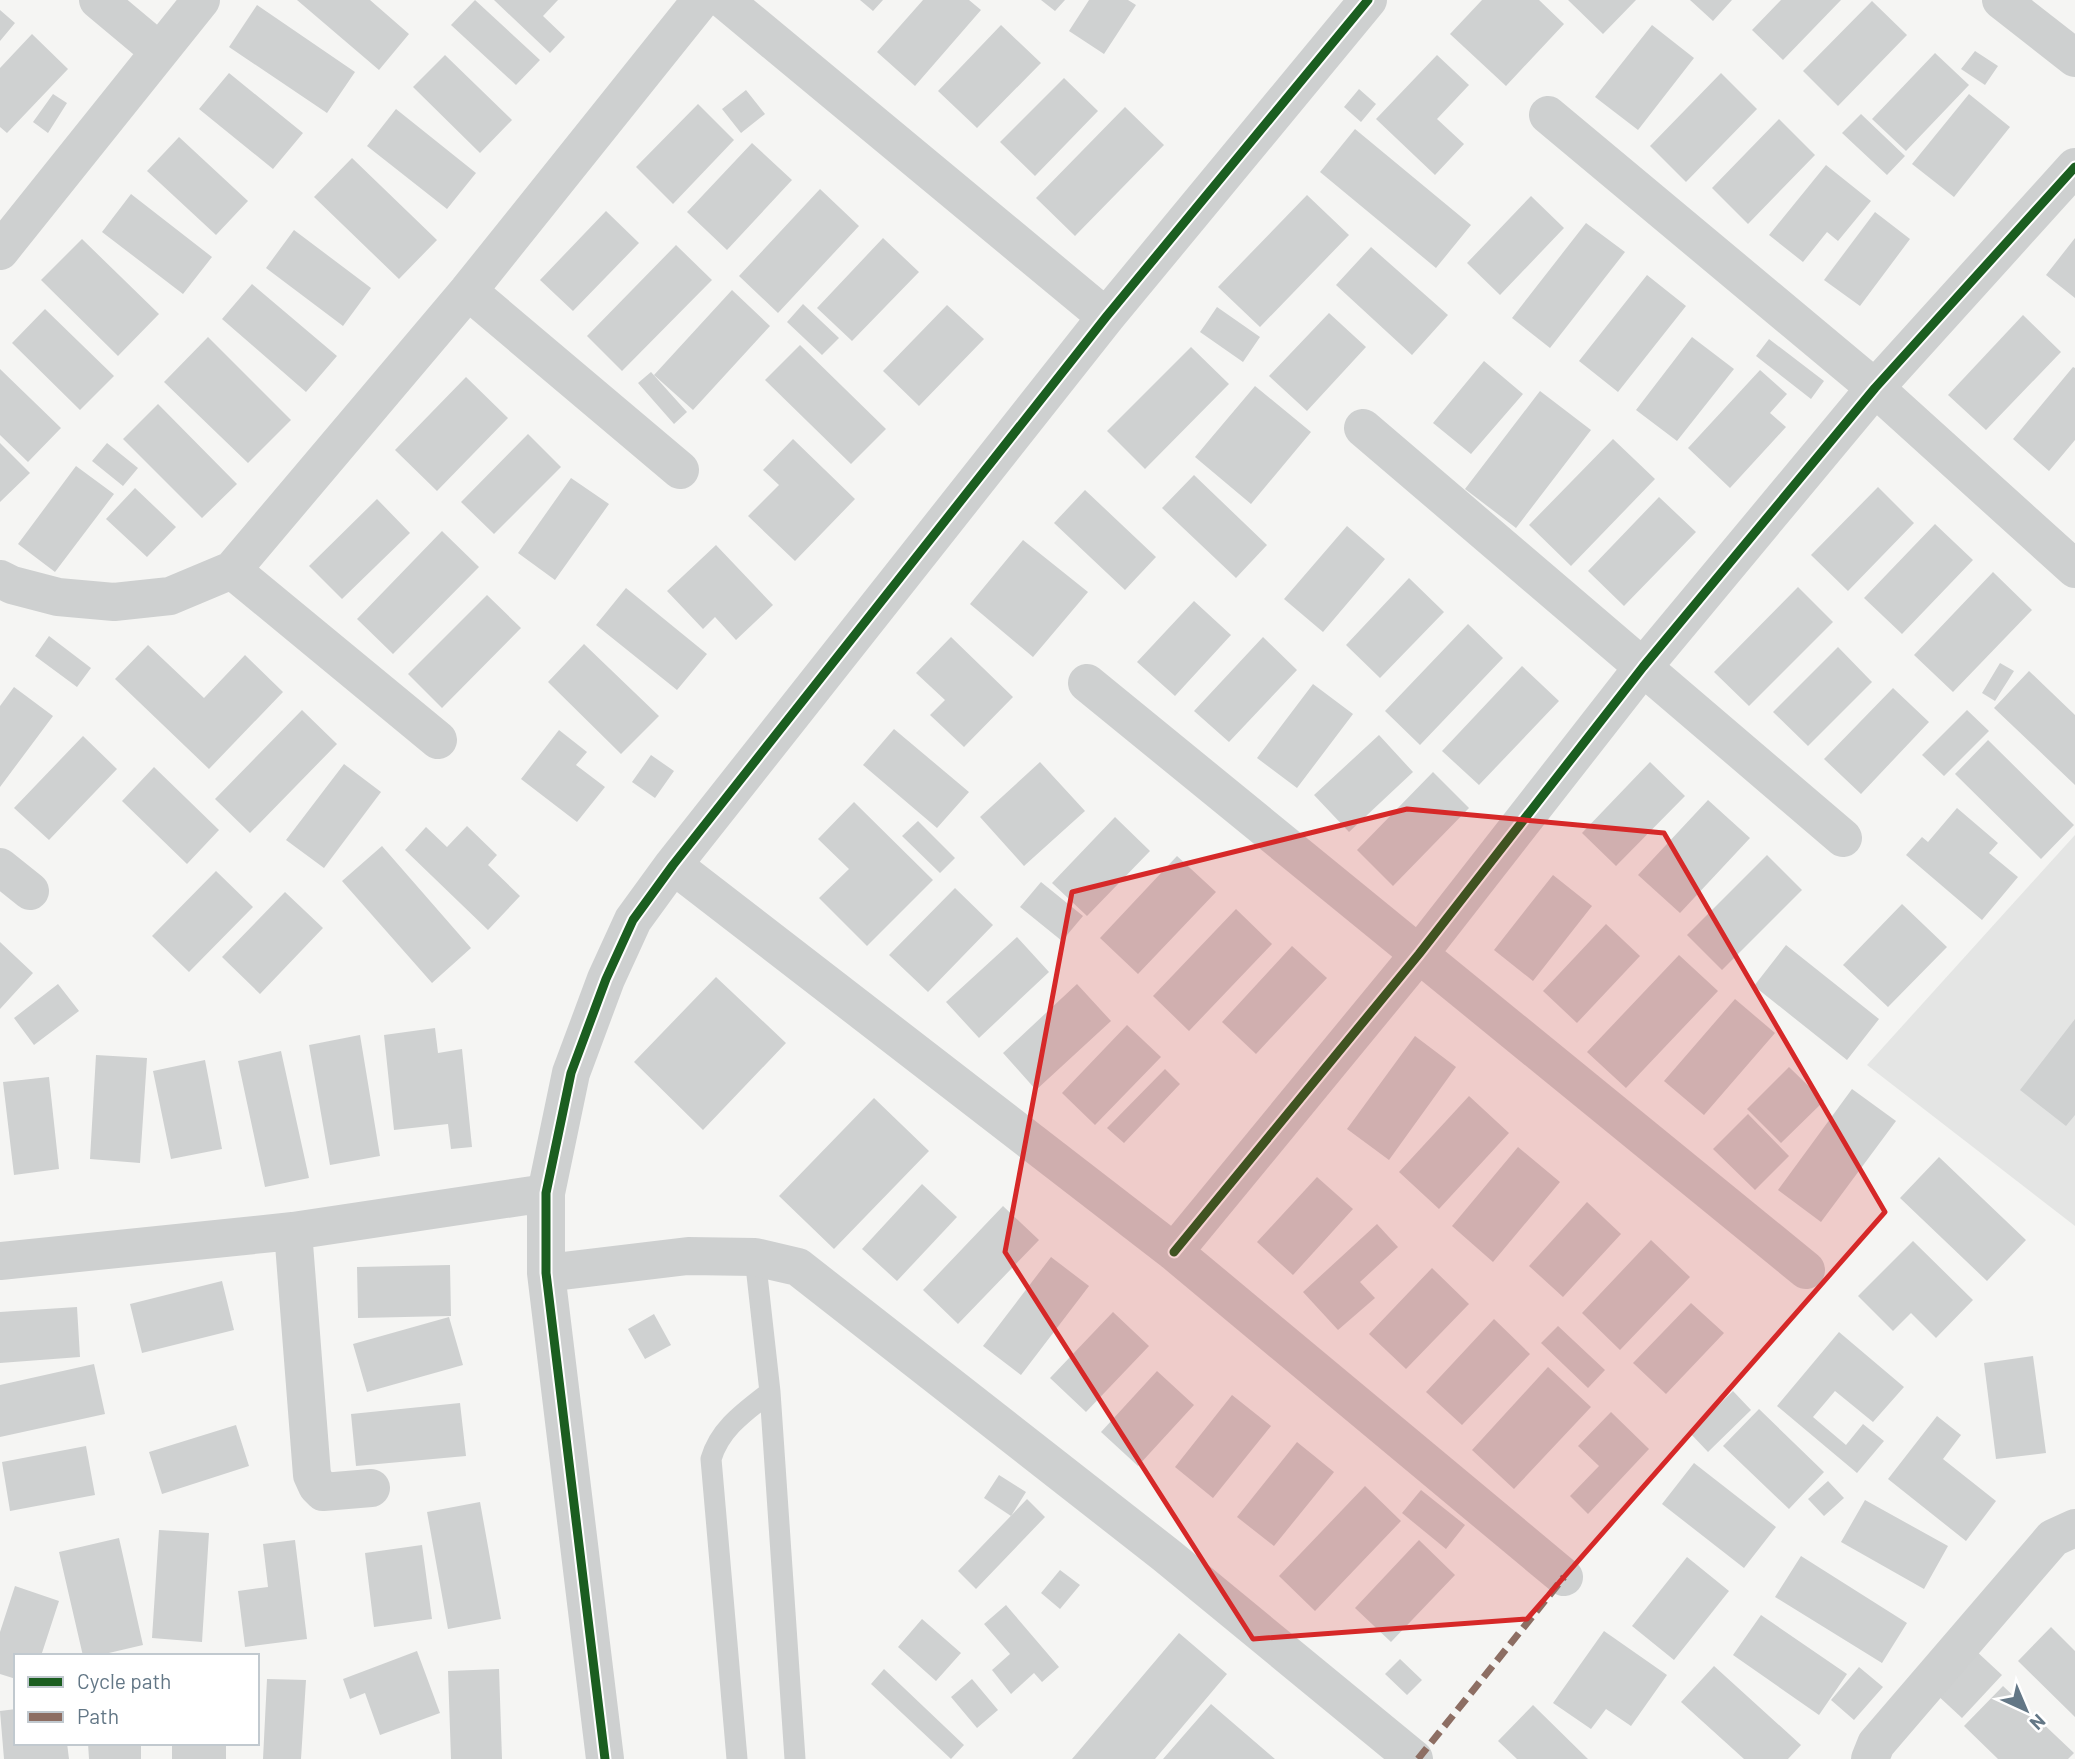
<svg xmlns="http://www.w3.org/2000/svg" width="2075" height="1759" font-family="Barlow,sans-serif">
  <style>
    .built { fill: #e4e5e4 }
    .building { fill: #cfd1d1 }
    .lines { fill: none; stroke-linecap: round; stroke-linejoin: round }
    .lane { stroke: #ced0d0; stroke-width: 21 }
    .street { stroke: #ced0d0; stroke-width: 38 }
    .quiet { stroke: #8d6e63; stroke-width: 7; stroke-dasharray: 14 7; stroke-linecap: butt }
    .cycleway-casing { stroke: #fff; stroke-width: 13 }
    .cycleway { stroke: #1b5e20; stroke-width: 9 }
    .marked { fill: #d62828; fill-opacity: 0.2; stroke: #d62828; stroke-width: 5; stroke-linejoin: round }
  </style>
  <rect width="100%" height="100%" fill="#f5f5f3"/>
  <path class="built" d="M2075,835V1226L1867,1065Z"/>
  <path class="building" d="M297,0H370L409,34L379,70Z
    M475,0L540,60L516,85L451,25Z
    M494,0H558L543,16L565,37L550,53Z
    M860,0H883L873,11Z
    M923,0H969L981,10L915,86L877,52Z
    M1041,0H1065L1055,11Z
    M1089,0H1128L1136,5L1104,54L1069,31Z
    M1482,0H1539L1564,24L1506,86L1450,34Z
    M1568,0H1636L1603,34Z
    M1690,0H1732L1713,21Z
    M1781,0H1841L1783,60L1752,30Z
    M1872,1L1907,35L1838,106L1803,71Z
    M257,5L355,72L327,113L229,47Z
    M0,10L15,23L0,41Z
    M1001,25L1041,63L977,128L938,91Z
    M1652,25L1694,58L1638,130L1595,97Z
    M32,34L68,69L7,133L0,127V68Z
    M1975,51L1998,66L1985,85L1961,69Z
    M1935,53L1969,85L1906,151L1872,119Z
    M445,55L512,120L480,153L413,87Z
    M1437,55L1469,85L1437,119L1464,144L1435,175L1376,119Z
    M229,73L303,133L273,169L199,109Z
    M1721,73L1757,109L1686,182L1650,146Z
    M1064,78L1098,111L1035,176L1000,142Z
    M1359,89L1376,104L1361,122L1344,107Z
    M746,90L765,114L741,133L722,109Z
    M53,94L67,103L48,133L33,122Z
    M1969,94L2010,127L1954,197L1912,164Z
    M698,104L734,140L673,204L636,167Z
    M1125,107L1164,145L1075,236L1036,198Z
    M396,109L476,173L447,209L367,146Z
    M1861,114L1905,156L1887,175L1842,133Z
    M1779,119L1815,155L1748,224L1712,188Z
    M1355,129L1471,225L1436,268L1320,172Z
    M179,137L248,201L216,235L147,171Z
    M752,143L792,180L727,250L687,212Z
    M352,158L437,240L399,279L314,197Z
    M1826,165L1871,201L1838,241L1827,232L1803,262L1769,235Z
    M820,189L859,226L778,313L739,276Z
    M131,194L212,257L183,294L102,232Z
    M1307,195L1349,235L1260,327L1218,287Z
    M1531,196L1564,228L1500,295L1467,263Z
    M606,211L639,243L573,311L540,280Z
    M1875,212L1910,239L1860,306L1824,280Z
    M1586,223L1625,252L1550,348L1512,318Z
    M294,230L371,288L343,326L266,268Z
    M883,238L919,272L852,341L817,308Z
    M2075,238V298L2046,275Z
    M82,239L159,314L118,356L41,280Z
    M676,245L712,280L622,371L587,336Z
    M1371,247L1448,315L1412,355L1336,285Z
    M1647,275L1686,306L1618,392L1579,361Z
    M252,284L337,356L306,392L222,319Z
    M732,290L770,326L693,410L654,375Z
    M803,304L839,338L822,355L787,322Z
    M947,305L984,339L919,406L883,371Z
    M1217,307L1260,337L1243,362L1200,332Z
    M45,309L114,376L80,410L12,343Z
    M1329,313L1366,347L1307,411L1269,376Z
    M2023,315L2061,352L1986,430L1948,395Z
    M208,337L291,420L248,463L164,382Z
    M1692,337L1734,369L1677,441L1636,410Z
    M1769,339L1824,381L1811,399L1756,356Z
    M800,345L886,429L851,464L765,380Z
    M1191,347L1229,384L1145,469L1107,431Z
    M1484,361L1523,394L1471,454L1433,423Z
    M2073,367L2075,368V440L2049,471L2013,439Z
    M0,369L61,428L28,462L0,435Z
    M1760,370L1787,394L1770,413L1786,427L1730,488L1688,448Z
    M651,372L687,412L674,424L638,383Z
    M466,377L508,418L437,491L395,450Z
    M1255,386L1311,432L1251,504L1195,457Z
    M1540,391L1591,430L1516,528L1465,489Z
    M158,404L237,484L202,518L123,439Z
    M528,434L561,467L494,534L461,502Z
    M793,439L855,499L795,561L748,516L779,485L763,470Z
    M1613,439L1655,479L1571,566L1529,525Z
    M0,443L30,473L0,502Z
    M107,443L138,468L123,486L92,461Z
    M76,466L114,494L55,572L18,544Z
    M1194,475L1267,545L1236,578L1162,508Z
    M571,478L609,504L555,580L518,553Z
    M1878,487L1914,523L1848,591L1811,555Z
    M135,488L176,527L147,557L106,519Z
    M1085,490L1156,557L1125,590L1054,523Z
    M1659,497L1696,532L1624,606L1588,571Z
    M377,499L410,533L342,599L309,566Z
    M1935,524L1973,560L1902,634L1864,598Z
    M1347,526L1385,559L1323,632L1284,599Z
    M442,531L479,567L393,654L357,619Z
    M1023,540L1088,592L1033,657L970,604Z
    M716,545L773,605L736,640L715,617L703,629L667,591Z
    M1993,572L2032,610L1953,692L1914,655Z
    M1409,578L1444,612L1380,678L1346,645Z
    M1798,587L1833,622L1749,706L1714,672Z
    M626,588L707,654L677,690L596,625Z
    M487,595L521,628L442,708L408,674Z
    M1194,601L1231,635L1175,696L1137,662Z
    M1468,624L1503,658L1420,745L1385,711Z
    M49,636L91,668L77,687L35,656Z
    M951,637L1013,697L964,747L930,715L945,700L916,673Z
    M1263,637L1297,670L1229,742L1194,711Z
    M584,644L659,716L621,754L548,682Z
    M148,645L204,698L245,655L283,692L209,769L115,679Z
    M1838,647L1872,682L1808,746L1773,712Z
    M2000,663L2014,671L1995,701L1982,693Z
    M1522,666L1559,701L1479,785L1442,751Z
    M2029,671L2075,715V785L1994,708Z
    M1313,684L1353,714L1297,788L1257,758Z
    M14,687L53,716L0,787V706Z
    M1893,688L1929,722L1861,794L1824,759Z
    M302,710L337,744L250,833L215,799Z
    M1967,710L1989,731L1944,776L1922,755Z
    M894,729L969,792L937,828L863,765Z
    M559,730L587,752L576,765L605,787L577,822L521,779Z
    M1379,735L1413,772L1349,832L1314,795Z
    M83,736L117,769L49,840L14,808Z
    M1988,740L2074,825L2041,859L1955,774Z
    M651,755L674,771L655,798L632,782Z
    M1040,762L1085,811L1024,866L980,817Z
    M1650,762L1685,796L1616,866L1582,833Z
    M344,764L381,792L324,868L286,840Z
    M154,767L219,830L187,864L122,801Z
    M1433,772L1469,808L1393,886L1357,850Z
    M1708,800L1750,838L1680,913L1638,875Z
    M854,802L933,880L867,946L819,898L849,869L818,839Z
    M1957,808L1998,843L1989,853L2018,877L1982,920L1906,855L1922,837L1928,842Z
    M1115,817L1150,851L1087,916L1052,883Z
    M918,821L955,858L940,873L902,836Z
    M467,826L497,855L488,865L520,896L488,930L405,850L426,827L447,847Z
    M382,846L471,948L432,983L342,881Z
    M1767,855L1802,890L1722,970L1687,935Z
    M1177,856L1216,892L1138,974L1100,938Z
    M216,871L253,907L189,972L152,936Z
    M1553,875L1592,906L1533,981L1494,950Z
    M1041,882L1083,916L1062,941L1020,907Z
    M955,888L993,925L928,992L889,955Z
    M285,892L323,928L260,994L222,957Z
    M1902,904L1947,947L1888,1007L1843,965Z
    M1236,909L1272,944L1189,1031L1153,996Z
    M1606,924L1640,956L1577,1023L1543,991Z
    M1017,937L1049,972L979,1038L946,1002Z
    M0,942L33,973L0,1009Z
    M1786,945L1879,1019L1847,1060L1754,986Z
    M1292,946L1327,978L1256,1054L1222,1022Z
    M1679,955L1718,991L1626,1088L1587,1052Z
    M716,977L786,1043L703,1130L634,1062Z
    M58,984L79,1011L34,1045L14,1018Z
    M1077,984L1111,1021L1036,1090L1003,1053Z
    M1735,999L1775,1033L1704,1115L1664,1081Z
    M2075,1019V1115L2066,1126L2020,1090Z
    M1127,1025L1161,1057L1095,1125L1062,1093Z
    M435,1028L438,1053L462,1049L472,1147L451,1149L448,1124L394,1130L384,1035Z
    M360,1035L380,1156L330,1165L309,1045Z
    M1415,1036L1456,1067L1389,1160L1347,1129Z
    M281,1051L309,1178L265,1187L238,1061Z
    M96,1055L147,1058L140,1163L90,1159Z
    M205,1060L222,1149L171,1159L153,1071Z
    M1789,1067L1824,1101L1781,1143L1747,1109Z
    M1165,1069L1180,1084L1124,1143L1107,1128Z
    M49,1077L59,1169L14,1175L3,1082Z
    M1852,1089L1896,1121L1821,1222L1778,1190Z
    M1469,1096L1509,1133L1439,1209L1399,1172Z
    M874,1098L929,1151L834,1249L779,1196Z
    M1748,1114L1789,1156L1755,1190L1713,1149Z
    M1518,1147L1560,1182L1493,1262L1452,1226Z
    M1939,1157L2026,1240L1987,1281L1900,1198Z
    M1317,1177L1353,1209L1293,1275L1257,1242Z
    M922,1184L957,1217L897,1281L862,1249Z
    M1587,1202L1621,1234L1563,1297L1529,1266Z
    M1003,1206L1039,1240L958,1324L923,1290Z
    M1377,1224L1398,1247L1360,1282L1375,1298L1338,1330L1303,1292Z
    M1651,1240L1690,1277L1620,1350L1582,1313Z
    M1913,1241L1973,1300L1936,1338L1911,1313L1893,1331L1858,1296Z
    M1051,1257L1089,1286L1021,1375L983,1346Z
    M450,1265L451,1316L358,1318L357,1267Z
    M1432,1268L1469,1304L1406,1369L1369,1334Z
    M222,1281L234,1330L142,1353L130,1304Z
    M1691,1303L1724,1333L1666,1394L1633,1363Z
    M77,1307L80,1357L0,1363V1312Z
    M1113,1312L1149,1346L1086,1412L1050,1378Z
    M654,1314L671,1345L645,1359L628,1329Z
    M449,1317L463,1365L367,1392L353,1344Z
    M1494,1319L1530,1354L1462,1425L1426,1392Z
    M1558,1326L1605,1370L1588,1388L1541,1343Z
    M1839,1332L1904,1387L1873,1422L1835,1391L1813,1417L1846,1445L1863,1424L1884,1441L1857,1473L1777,1406Z
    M2033,1356L2046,1453L1996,1459L1984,1363Z
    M94,1364L105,1414L0,1437V1385Z
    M1548,1367L1591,1407L1514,1489L1472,1450Z
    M1157,1371L1194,1405L1138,1466L1101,1432Z
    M1733,1391L1751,1410L1708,1452L1690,1433Z
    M1232,1395L1271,1426L1213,1498L1175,1467Z
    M460,1403L466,1456L356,1466L351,1414Z
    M1759,1409L1824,1472L1789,1509L1723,1446Z
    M1611,1412L1649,1449L1588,1514L1570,1496L1599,1466L1578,1446Z
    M1937,1416L1961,1435L1943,1459L1996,1501L1966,1541L1888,1479Z
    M236,1425L249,1466L162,1494L149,1452Z
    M1297,1442L1334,1472L1274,1546L1237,1517Z
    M86,1446L95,1495L10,1511L2,1462Z
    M1694,1463L1776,1527L1744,1568L1662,1504Z
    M999,1475L1026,1492L1011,1516L984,1498Z
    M1828,1481L1844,1498L1824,1516L1808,1499Z
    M1365,1486L1401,1521L1315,1611L1279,1576Z
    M1421,1490L1465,1525L1446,1549L1402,1513Z
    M1027,1499L1045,1517L976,1589L958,1571Z
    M1865,1500L1948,1546L1924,1589L1841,1542Z
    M480,1502L501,1619L448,1629L427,1512Z
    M159,1530L209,1533L202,1642L152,1638Z
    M119,1538L143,1645L96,1656H83L59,1552Z
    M295,1540L307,1639L245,1647L238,1591L268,1587L263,1544Z
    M1419,1540L1455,1575L1391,1642L1355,1608Z
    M422,1545L432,1619L374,1627L365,1553Z
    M1801,1556L1907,1623L1882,1663L1775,1597Z
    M1687,1557L1729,1591L1674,1660L1632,1626Z
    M1060,1570L1080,1585L1060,1609L1041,1593Z
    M15,1586L59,1601L41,1656H16V1679L0,1674V1632Z
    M1006,1605L1059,1667L1042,1682L1034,1673L1011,1694L992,1670L1010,1654L984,1624Z
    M1761,1615L1847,1674L1819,1715L1733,1655Z
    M922,1619L961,1653L936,1681L898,1647Z
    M2051,1627L2075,1651V1717L2018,1661Z
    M1604,1631L1667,1675L1631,1726L1606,1709L1591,1729L1553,1703Z
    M1179,1633L1227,1674L1155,1759H1072Z
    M1975,1650L2002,1675L1962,1718L1935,1693Z
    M417,1651L440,1713L380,1735L365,1693L350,1699L343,1679Z
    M1400,1659L1422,1680L1407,1695L1385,1674Z
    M1714,1666L1801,1745L1788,1759H1744L1681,1702Z
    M1859,1667L1883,1687L1854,1720L1831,1700Z
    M499,1669L502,1759H451L448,1671Z
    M884,1669L964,1745L951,1759L871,1684Z
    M267,1679L306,1680L301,1759H263Z
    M972,1679L998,1710L977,1728L951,1697Z
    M2003,1686L2074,1753L2068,1759H1998L1964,1726Z
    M1211,1704L1275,1759H1163Z
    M1533,1705L1588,1759H1517L1498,1741Z
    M16,1709V1743H67L69,1759H4L0,1711Z
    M88,1743H141V1759H89Z
    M172,1743H226V1759H172Z"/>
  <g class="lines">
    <path class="lane" d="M755,1257L770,1392L795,1759
      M737,1759L711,1459C720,1428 746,1411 770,1392"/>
    <path class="street" d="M98,0L159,51
      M724,0L1106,317
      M2001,0L2075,58
      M1548,115L1875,388L2075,569
      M0,251L201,0
      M468,291L680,470
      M1363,428L1843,838
      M232,570L438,740
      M0,579L12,585L58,597L114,602L170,596L232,570L468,291L701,0
      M1087,683L1806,1270
      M673,865L1174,1252L1564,1577
      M0,867L30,891
      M293,1231L312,1475L317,1486L323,1492L371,1488
      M1174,1252L1419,954L1643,667L1875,388L2075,167
      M0,1261L293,1231L546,1193
      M546,1273L688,1256L755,1257L798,1267L1166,1555L1414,1759
      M605,1759L546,1273V1193L571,1073L606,979L633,920L673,865L1106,317L1368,0
      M1870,1759L1876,1744L2053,1538L2075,1528"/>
    <path class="quiet" d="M1418,1759L1564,1577"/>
    <defs>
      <path id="cycleway" d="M1174,1252L1419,954L1643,667L1875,388L2075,167
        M605,1759L546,1273V1193L571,1073L606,979L633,920L673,865L1106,317L1368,0"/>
    </defs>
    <use href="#cycleway" class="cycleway-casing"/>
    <use href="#cycleway" class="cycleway"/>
  </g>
  <path class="marked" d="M1407,809L1664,833L1885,1212L1527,1619L1253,1639L1005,1252L1072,892Z"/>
  <rect x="14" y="1654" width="245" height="91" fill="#ffffff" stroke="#c1c9cf" stroke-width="2"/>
  <rect x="28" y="1677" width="35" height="10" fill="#1b5e20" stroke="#c1c9cf" stroke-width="2"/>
  <text x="77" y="1689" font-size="21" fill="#637786">Cycle path</text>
  <rect x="28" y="1712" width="35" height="10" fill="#8d6e63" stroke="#c1c9cf" stroke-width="2"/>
  <text x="77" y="1724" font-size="21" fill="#637786">Path</text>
  <g transform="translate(2026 1710) rotate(136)" stroke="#ffffff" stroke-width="5" paint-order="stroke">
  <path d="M0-5L12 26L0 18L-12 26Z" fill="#637786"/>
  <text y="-10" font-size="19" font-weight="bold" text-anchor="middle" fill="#637786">N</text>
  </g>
</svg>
